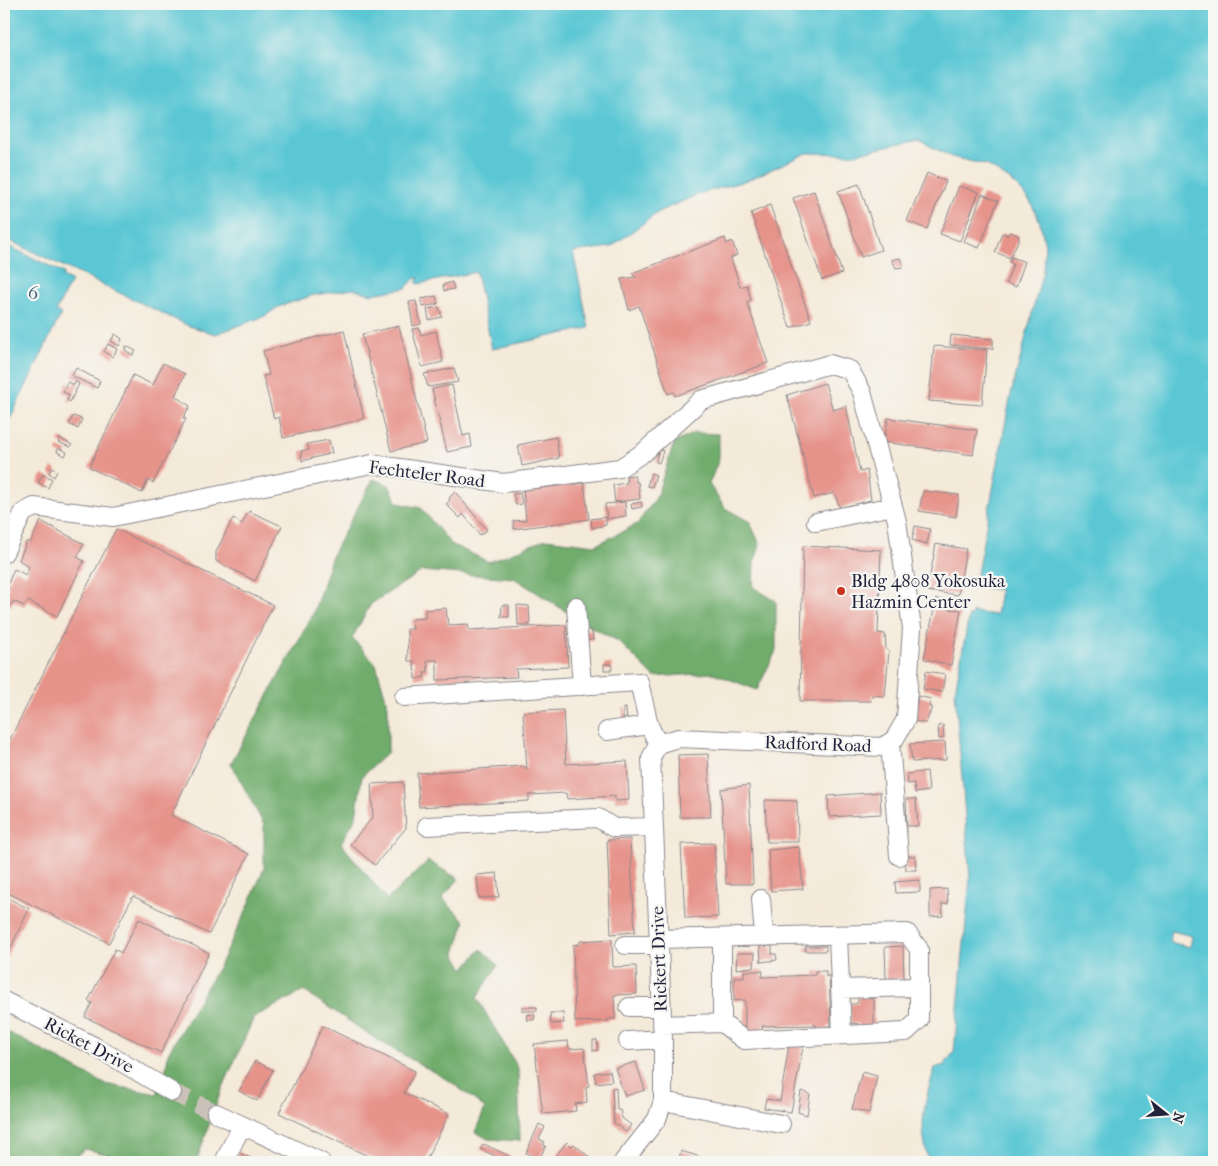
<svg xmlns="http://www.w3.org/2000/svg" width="1218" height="1166" font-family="'IM FELL French Canon',serif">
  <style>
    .forest { fill: #6fac6c; stroke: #486754 }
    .water { fill: #5bc7d4; stroke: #3e7488; fill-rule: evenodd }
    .building { fill: #e6938a }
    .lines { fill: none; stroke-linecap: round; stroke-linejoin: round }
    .minor-tunnel { stroke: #cac2b9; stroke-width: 18; stroke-dasharray: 18 9; stroke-linecap: butt }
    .minor-casing { stroke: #8b868a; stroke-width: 20 }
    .minor { stroke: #fff; stroke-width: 18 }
    .poi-dot { fill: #c8321e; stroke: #f6f6f2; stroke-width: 2 }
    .labels { text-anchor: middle; stroke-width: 4.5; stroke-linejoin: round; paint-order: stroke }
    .street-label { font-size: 18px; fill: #22223b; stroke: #f6f6f2 }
    .poi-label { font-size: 18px; fill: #22223b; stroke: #f6f6f2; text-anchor: start }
    .water-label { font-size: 19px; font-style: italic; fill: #365c71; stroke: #f6f6f2 }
  </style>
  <rect width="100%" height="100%" fill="#f6f6f2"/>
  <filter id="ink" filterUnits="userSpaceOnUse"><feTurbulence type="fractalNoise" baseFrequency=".02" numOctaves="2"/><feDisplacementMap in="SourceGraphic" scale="10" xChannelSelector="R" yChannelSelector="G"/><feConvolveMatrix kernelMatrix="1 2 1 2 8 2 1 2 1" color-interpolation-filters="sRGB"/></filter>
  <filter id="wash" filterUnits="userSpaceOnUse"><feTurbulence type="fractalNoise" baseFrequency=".0096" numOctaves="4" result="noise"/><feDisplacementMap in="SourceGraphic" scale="20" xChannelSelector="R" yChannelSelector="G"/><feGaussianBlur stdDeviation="1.12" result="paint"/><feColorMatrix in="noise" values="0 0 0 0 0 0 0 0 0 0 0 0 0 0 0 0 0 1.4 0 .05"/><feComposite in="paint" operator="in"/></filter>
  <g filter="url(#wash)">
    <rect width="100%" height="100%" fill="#f4ead9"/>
    <path class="forest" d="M694,433L719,434V459L709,484L725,508L750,522L760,545L754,563L753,587L776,601V651L757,690L713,673L654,677L618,641L587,625L514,578L422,571L371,604L352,638L376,664L388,706V752L362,776L356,817L341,843L387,900L428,861L459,879L442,898L465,921L455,953L464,969L481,949L498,965L477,998L518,1068L520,1141L488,1139L475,1132L485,1108L451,1082L379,1041L304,991L254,1017L220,1094L196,1162H139L85,1149L69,1162H4V1030L105,1084L157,1094L166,1069L168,1053L220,964L247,909L264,868V825L231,763L313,614L332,555L373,479L389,485L398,503L421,508L451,544L489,562L546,539L596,545L637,524L656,498L674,443Z"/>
    <path class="water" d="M4,4H1214V1162H929C918,1126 924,1102 935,1068L944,1065L954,1052L970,878L955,691L969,616H972V612L996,615L1000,590L973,586L975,582L973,580L976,579L1011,394L1043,271L1045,245L1040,222L1030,201L1014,183L987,165L952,157L918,140L854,154L807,153L748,180L702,193L660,211L611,247L573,252L589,328L492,349L476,272L418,284L416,282L419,278H415L406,288L372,294L353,289L314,295L278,307L265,316L216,334L189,326L4,238ZM1172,931L1192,936L1190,947L1169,942Z
      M4,244L64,273L62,277L71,281L56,311L61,314L4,431Z"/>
    <g id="blocks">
      <path class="building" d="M927,173L946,181L927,229L907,221Z
        M859,184L881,250L861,257L838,191Z
        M959,186L979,192L960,241L940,234Z
        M814,191L842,273L822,280L793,198Z
        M982,194L998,201L979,248L964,242Z
        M770,205L811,321L790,328L751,213Z
        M1009,232L1018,235L1019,239L1010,258L995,252L1002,233L1008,235Z
        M725,238L727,244L732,241L737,255L731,258L740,287L747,285L751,300L747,302L768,363L675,396L674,392L668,394L639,306L629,310L621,279L636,277L632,273Z
        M1012,257L1025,262L1016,287L1006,283L1013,264L1009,262Z
        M900,258L903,267L896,268L892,260Z
        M452,282L454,289L444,291L443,285Z
        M436,296L438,304L423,307L421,299Z
        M416,301L421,324L413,326L409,302Z
        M439,307L442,317L429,320L427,309Z
        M399,326L427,443L391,451L362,334Z
        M419,328L421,335L436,331L443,362L422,367L412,329Z
        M344,330L364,419L283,438L279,417L274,419L263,376L269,375L263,351Z
        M115,334L122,339L119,346L111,341Z
        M951,335L993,339V349L950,345Z
        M108,344L117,349L113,357L104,352Z
        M126,346L136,351L133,355L125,350Z
        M934,346L987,350L982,405L929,401Z
        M163,363L185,374L175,396L190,406L183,418L186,419L153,483L148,480L142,493L89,467L133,375L153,385Z
        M76,368L100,381L97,388L72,376Z
        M454,368L458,382L428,387L424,374Z
        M76,381L79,384L70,402L67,400L70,395L63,392L67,382L74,385Z
        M825,383L833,410L846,406L860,472L867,470L871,500L840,508L834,493L814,498L787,395Z
        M452,385L463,436L470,434L472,447L447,452L432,389Z
        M73,416L82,419L78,429L69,424Z
        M888,418L977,430L973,455L884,442Z
        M556,437L559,458L522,466L518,445Z
        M60,438L72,445L70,447L58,442Z
        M329,440L332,453L302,461L301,451L309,450L307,444Z
        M58,448L67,452L65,456L57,452Z
        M659,449L663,451L659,463L656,462Z
        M52,467L57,471L54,477L49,473Z
        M651,473L656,475L652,487L647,486Z
        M43,474L52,479L48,488L38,483Z
        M634,475L636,482H638L640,499L615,502L613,485L627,483L626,476Z
        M584,483L589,519L514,529L513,521L526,520L523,490Z
        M923,491L959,495L956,517L919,511Z
        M455,492L487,530L480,535L463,514L460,518L446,504L450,500L449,498Z
        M520,493L522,504L516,505L513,494Z
        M625,502L626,516L607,519L605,504Z
        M641,502L642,507L632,509L631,504Z
        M249,511L282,526L255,581L216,561V552L233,518L242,524Z
        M606,517V525L592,528L591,519Z
        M41,521L84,544L77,557L84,561L57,616L28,601L24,606L13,601L11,606L4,603V597L9,587L7,586L14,569L26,575L29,567L19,560L27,541L30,543Z
        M915,526L930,529L927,544L912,540Z
        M116,529L273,605L171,815L249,854L209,934L133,896L109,943L4,891V751Z
        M936,544L966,549L958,595L927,591Z
        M803,546L881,550L878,633L885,634L886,649L889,651L885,696L872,695L871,701H800Z
        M936,599L949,601L948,609L961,610L951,665L924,659Z
        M502,605H509V617H501Z
        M517,605L529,606L530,625H518Z
        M446,608L448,625L468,624L469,630L566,625L568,667L516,669L517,677L437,680V660H427L428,672H424L425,677L415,679L414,661H408L407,629H413L412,619L425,618V610Z
        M585,629L592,630L593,640H585Z
        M604,664H612V670H604Z
        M926,671L945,674L942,692L923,689Z
        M918,696L931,699L929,707H932L926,723L914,721Z
        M623,708H626L627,723L623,724Z
        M563,710L566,764L627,761L629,800L615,801V796L567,799L566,793L529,795V801L419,807L417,773L524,766L527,769L523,712Z
        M943,725L944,738L939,739L938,726Z
        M945,742L946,760L912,762L910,744Z
        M708,754L711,817H680L678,755Z
        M927,771L929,791L915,793L914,783L908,784L907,774Z
        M403,782L406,828L375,865L350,844L373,817L371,784Z
        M749,785L753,884H726L721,789Z
        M880,792L881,814L829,817L828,796Z
        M906,799H916L918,826H907Z
        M765,800L797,801L798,842H767Z
        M630,839L635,932L611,934L607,840Z
        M714,843L718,917L685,918L681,844Z
        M799,847L803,889L771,891L768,850Z
        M905,856H915L916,870H906Z
        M497,873L499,897L479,898L477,875Z
        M920,880V892L896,893L895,882Z
        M947,889L948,904H942L943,916L930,917V890Z
        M4,896L29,909L4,962Z
        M139,919L209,953L161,1053L85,1017L92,1003L88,1001L115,949L121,953Z
        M612,939L613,967L636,966L637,994L614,995L615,1019H608V1021L575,1022L573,945L580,944V941Z
        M760,946H772V954H776L777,960L761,962Z
        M806,946H826V951H805Z
        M903,946L904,979H886L885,947Z
        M737,953H755L754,967L736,969Z
        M744,971H763L762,977L815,975V971H826V977L829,975L831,1026H828V1029H816V1025L762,1026L764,1032H745V1000L734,1001V977H744Z
        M870,995V999L874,998V1027L859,1028V1024L851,1023L850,1005L858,1003V996Z
        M522,1007H537V1011H522Z
        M550,1013H563L564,1023L551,1024Z
        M528,1014L535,1015L534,1020H527Z
        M323,1026L415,1071L404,1093L449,1114L425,1162H380L279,1113Z
        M593,1040H597L598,1050L593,1051Z
        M568,1041L569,1049L584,1048L589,1086L586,1087L587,1102L575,1104L576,1111L543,1114L534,1044Z
        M789,1045L803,1047L791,1112L764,1108L766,1099L780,1101Z
        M255,1061L273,1070L257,1101L239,1091Z
        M636,1062L645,1090L625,1096L615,1068Z
        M610,1071L612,1081L596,1083L594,1073Z
        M862,1072L877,1076L869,1113L852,1109Z
        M616,1087L617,1110H620L622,1118L631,1125L626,1132L614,1123L612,1088Z
        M801,1091L810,1094L807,1115L798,1112Z
        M539,1124L545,1127L539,1139L545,1142L543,1145L546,1146L539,1159L526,1153Z
        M567,1142L571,1146L574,1144L595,1162H560L554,1158Z
        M484,1144L511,1157L508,1162L480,1149Z
        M681,1151L717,1162H678Z
        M238,1152L259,1162H234Z
        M829,1157L843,1162H827Z"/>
    </g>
  </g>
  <g filter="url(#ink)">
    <use href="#blocks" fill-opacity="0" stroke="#8b868a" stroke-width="1"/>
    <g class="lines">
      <path class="minor-tunnel" d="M172,1092L216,1113"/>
      <defs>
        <path id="minor" d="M816,522L893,506
          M4,553L23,513L34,507L113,517L372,464L503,483L620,468L644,452L701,400L830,364L850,370L862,392L897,521L912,628L906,719L894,740L882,747L678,738L658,744
          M576,606L582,686
          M404,697L639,682L649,725L658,744
          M607,731L649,725
          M890,742L899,856
          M427,826L598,818L614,828L654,827
          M761,899L764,937
          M838,935L842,1035
          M659,939L907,933L919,949V1020L906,1032L744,1040L722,1023L662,1025
          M625,945H659
          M840,989L919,987
          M4,1001L94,1046L172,1092
          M629,1007H661
          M722,1023V938
          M628,1041L663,1039
          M663,1101L781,1124
          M216,1113L321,1162
          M224,1162L242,1125
          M623,1162L657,1119L663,1101V1039L651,758L658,744"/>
      </defs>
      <use href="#minor" class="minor-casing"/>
      <use href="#minor" class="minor"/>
    </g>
  </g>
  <circle class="poi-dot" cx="841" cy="591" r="5"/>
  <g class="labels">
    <g class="street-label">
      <text transform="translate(427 474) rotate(7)" y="6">Fechteler Road</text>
      <text transform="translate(818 744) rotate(2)" y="6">Radford Road</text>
      <text transform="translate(659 959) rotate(-92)" y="6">Rickert Drive</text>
      <text transform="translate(89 1045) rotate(28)" y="6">Ricket Drive</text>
    </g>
    <g class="poi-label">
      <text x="851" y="587">Bldg 4808 Yokosuka<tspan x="851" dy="21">Hazmin Center</tspan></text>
    </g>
    <g class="water-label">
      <text x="33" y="299">6</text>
    </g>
  </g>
  <rect width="1218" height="1166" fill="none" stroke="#f6f6f2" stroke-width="20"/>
  <g transform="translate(1166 1114) rotate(107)" stroke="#f6f6f2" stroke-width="4" paint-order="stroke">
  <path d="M0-4L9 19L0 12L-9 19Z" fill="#22223b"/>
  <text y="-8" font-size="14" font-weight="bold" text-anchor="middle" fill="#22223b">N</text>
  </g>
</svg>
